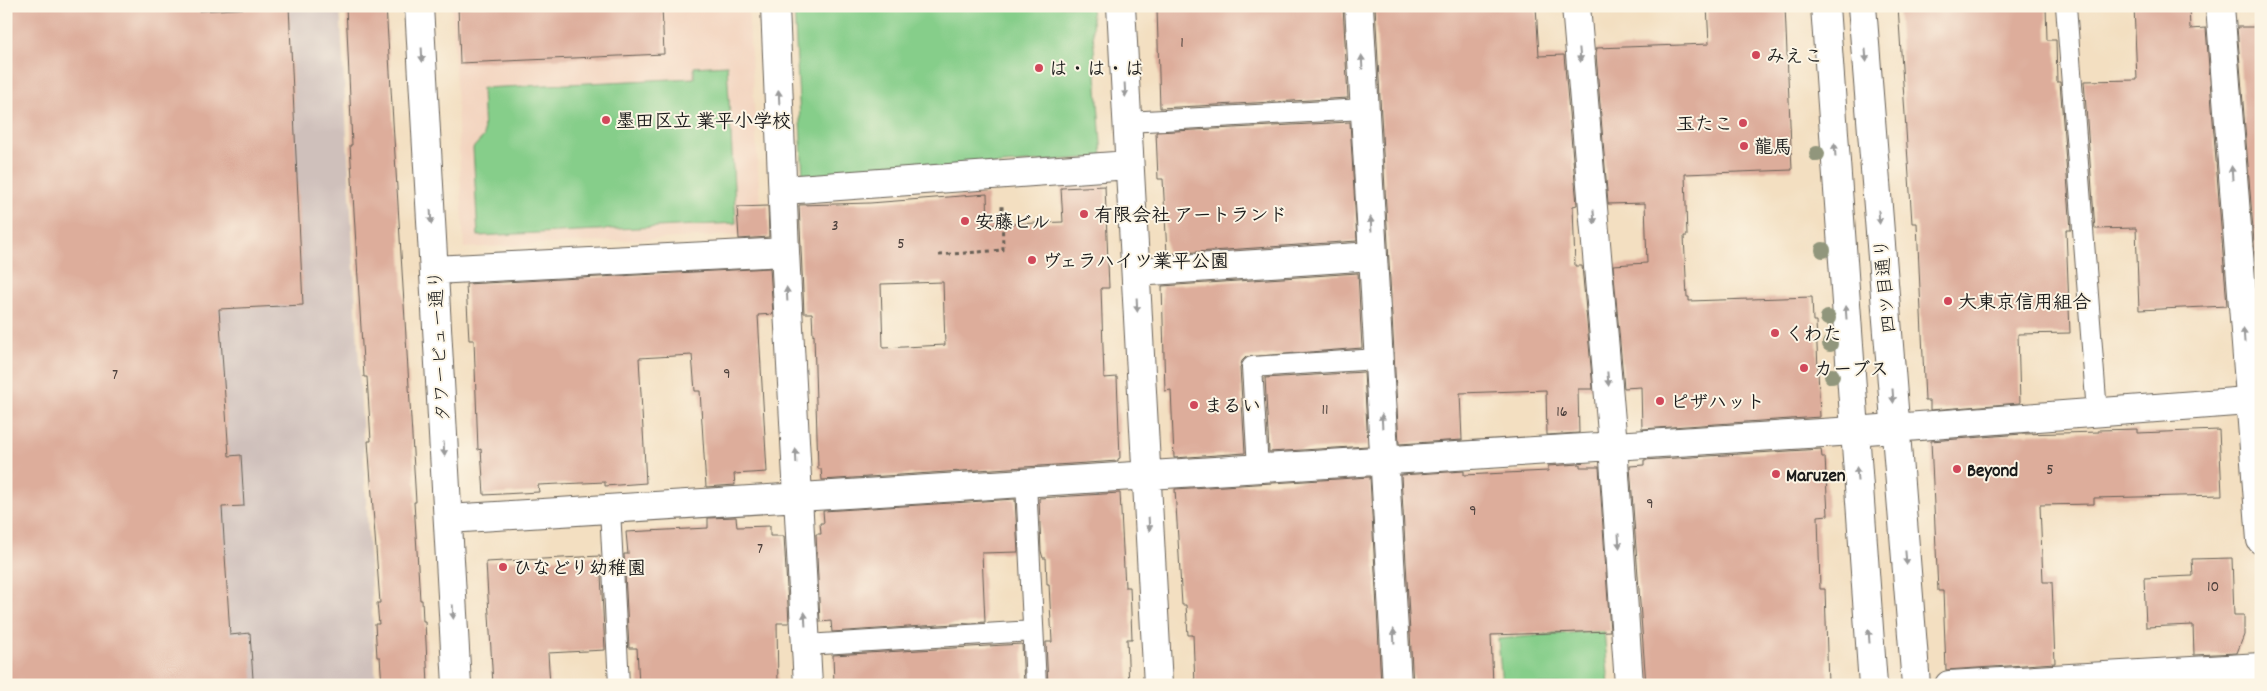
<svg xmlns="http://www.w3.org/2000/svg" width="2267" height="691" font-family="Dekko,'Klee One',sans-serif">
  <style>
    .built { fill: #f3d4bf }
    .industrial { fill: #cfc0bb }
    .green { fill: #86ce8a; stroke: #517553 }
    .building { fill: #ddad9b; fill-rule: evenodd }
    .lines { fill: none; stroke-linecap: round; stroke-linejoin: round }
    .lane-casing { stroke: #676056; stroke-width: 22 }
    .street-casing { stroke: #676056; stroke-width: 30 }
    .secondary-casing { stroke: #676056; stroke-width: 30 }
    .path { stroke: #676056; stroke-width: 3; stroke-dasharray: 4 4; stroke-linecap: butt }
    .lane { stroke: #fff; stroke-width: 20 }
    .street { stroke: #fff; stroke-width: 28 }
    .secondary { stroke: #fff; stroke-width: 28 }
    .tree { fill: #91967b }
    .oneway { fill: #999 }
    .poi-dot { fill: #d1495b; stroke: #fcf5e5; stroke-width: 2 }
    .labels { text-anchor: middle; stroke-width: 4; stroke-linejoin: round; paint-order: stroke }
    .number-label { font-size: 16px; fill: #4c403c }
    .poi-label { font-size: 19px; font-weight: bold; fill: #1c1c1c; stroke: #fcf5e5; text-anchor: start }
    .street-label { font-size: 19px; fill: #1c1c1c; stroke: #fcf5e5 }
  </style>
  <rect width="100%" height="100%" fill="#fcf5e5"/>
  <filter id="ink" filterUnits="userSpaceOnUse"><feTurbulence type="fractalNoise" baseFrequency=".02" numOctaves="2"/><feDisplacementMap in="SourceGraphic" scale="10" xChannelSelector="R" yChannelSelector="G"/><feConvolveMatrix kernelMatrix="1 2 1 2 8 2 1 2 1" color-interpolation-filters="sRGB"/></filter>
  <filter id="wash" filterUnits="userSpaceOnUse"><feTurbulence type="fractalNoise" baseFrequency=".0096" numOctaves="4" result="noise"/><feDisplacementMap in="SourceGraphic" scale="20" xChannelSelector="R" yChannelSelector="G"/><feGaussianBlur stdDeviation="1.12" result="paint"/><feColorMatrix in="noise" values="0 0 0 0 0 0 0 0 0 0 0 0 0 0 0 0 0 1.4 0 .05"/><feComposite in="paint" operator="in"/></filter>
  <g filter="url(#wash)">
    <rect width="100%" height="100%" fill="#f3dfc1"/>
    <path class="built" d="M452,6H748L762,234L464,248Z"/>
    <path class="industrial" d="M6,6H340L376,685H6Z"/>
    <path class="green" d="M794,6H1091L1102,157L803,178Z
      M727,65L736,223L478,236L473,148L484,136L482,88L694,78V67Z
      M1604,630L1609,685H1502L1498,639Z"/>
    <g id="blocks">
      <path class="building" d="M6,6H198L199,11L289,6L303,305L219,309L229,456L241,455L244,506L222,507L230,635L250,633L253,679L242,680V685H6Z
        M346,6H386L416,502H414L420,600H422L423,621H425L428,685H382L380,657H377L375,624H379L377,603H380L368,441H371L367,377H364L362,345L350,145H352Z
        M458,6H662L664,54L460,63Z
        M1215,6H1343L1348,98L1160,108L1157,9L1216,8Z
        M1375,6H1536L1539,56L1564,55L1577,205L1573,206L1575,266H1582L1593,389H1578L1579,433L1547,435L1546,390L1460,393L1462,440L1399,444Z
        M1707,6H1785L1792,170L1685,174L1687,236H1684L1687,297H1689V301L1812,297L1813,321H1816L1817,346L1820,417L1642,429L1641,387L1624,388L1613,265L1647,263L1645,203L1608,204L1596,54L1597,48L1709,44Z
        M1898,6H2046L2047,40H2056L2057,82H2060L2071,230H2066L2070,333L2018,334L2020,403L1930,410V401H1925L1917,223H1912Z
        M2134,6H2189L2190,29L2206,28L2227,306L2139,310L2136,228L2095,229L2084,81L2137,80Z
        M2237,27H2261V305H2259Z
        M1350,122L1357,241L1167,254L1163,179H1158L1156,132Z
        M1105,186L1109,288H1101L1104,378L1117,377L1120,458L1118,459V461L822,480L821,469H818L814,335L813,336L812,313H804L799,205L870,203L987,194L988,225L1063,222L1061,188ZM943,282L945,345L883,348L881,284Z
        M768,206L769,237L739,239L737,207Z
        M770,268L773,314L758,315L767,472L734,474L735,485L706,487L700,391H695L692,355L639,358L646,483L605,486V482L538,485L539,492L484,495L481,449L478,450L474,340H469L466,284Z
        M1358,273L1362,348L1246,357L1242,361L1240,368L1245,453L1174,458L1171,390L1165,391L1162,286Z
        M1364,372L1368,446L1269,452L1265,378Z
        M2137,429V433L2219,430L2222,495L2094,498V504L2040,505L2043,582H2052L2055,663L1946,670L1943,591H1938L1931,441L2022,434L2099,432V430Z
        M1821,449L1822,457H1825L1828,515L1818,516L1820,589H1825L1828,685H1646L1630,466L1644,465V460Z
        M1580,464V467H1599L1610,631L1491,635L1493,685H1413L1401,475L1464,471V475L1548,471V466Z
        M1370,477L1381,685H1195L1193,635H1188L1186,605H1182L1175,489Z
        M1120,493L1125,587H1130L1132,639H1127L1129,685H1048L1046,642H1052L1049,584H1047L1046,558H1043L1041,551L1039,498Z
        M1015,499L1018,552L982,553L985,622L832,632L831,621L820,622L816,534H821L820,523H824L823,511Z
        M736,517L737,527L770,526V536H784L789,623H777L778,685H639L637,648H629L624,554H628L626,532L708,528V518Z
        M600,556L605,650L548,653L550,685H493L486,562Z
        M2232,558L2234,615H2244V635L2237,653L2194,655L2193,625L2146,627L2144,578L2193,576L2192,559Z
        M1022,644L1024,685H834L833,655Z"/>
    </g>
  </g>
  <g filter="url(#ink)">
    <use href="#blocks" fill-opacity="0" stroke="#676056" stroke-width="1"/>
    <g class="lines">
      <defs>
        <path id="lane" d="M2066,6L2097,413
          M1127,122L1364,109
          M1258,468L1252,367L1378,359
          M1026,483L1036,685
          M610,509L619,685
          M806,645L1033,631"/>
        <path id="street" d="M419,6L457,685
          M775,6L785,252L808,685
          M1121,6L1158,685
          M1359,6L1397,685
          M1576,6L1613,445L1629,685
          M2220,6L2261,540
          M784,190L1129,165
          M434,270L785,252
          M1136,272L1373,256
          M448,519L1854,431
          M1949,685L2261,667"/>
        <path id="secondary" d="M1825,6L1873,685
          M1862,6L1916,685
          M1854,431L2261,400"/>
      </defs>
      <use href="#lane" class="lane-casing"/>
      <use href="#street" class="street-casing"/>
      <use href="#secondary" class="secondary-casing"/>
      <path class="path" d="M939,255L1003,250L1002,206"/>
      <use href="#lane" class="lane"/>
      <use href="#street" class="street"/>
      <use href="#secondary" class="secondary"/>
    </g>
    <g class="tree">
      <circle cx="1817" cy="154" r="8"/>
      <circle cx="1823" cy="250" r="8"/>
      <circle cx="1828" cy="318" r="8"/>
      <circle cx="1830" cy="344" r="8"/>
      <circle cx="1832" cy="376" r="8"/>
    </g>
    <defs><path id="oneway-solid" d="M-6-.8H1V-3.2L6.5 0L1 3.2V.8H-6Z" transform="scale(1.25)"/></defs>
    <g class="oneway">
      <use href="#oneway-solid" transform="translate(422 55) rotate(87)"/>
      <use href="#oneway-solid" transform="translate(1580 55) rotate(85)"/>
      <use href="#oneway-solid" transform="translate(1866 55) rotate(85)"/>
      <use href="#oneway-solid" transform="translate(1362 62) rotate(-93)"/>
      <use href="#oneway-solid" transform="translate(1125 90) rotate(87)"/>
      <use href="#oneway-solid" transform="translate(779 97) rotate(-93)"/>
      <use href="#oneway-solid" transform="translate(1835 150) rotate(-94)"/>
      <use href="#oneway-solid" transform="translate(2232 173) rotate(-94)"/>
      <use href="#oneway-solid" transform="translate(431 217) rotate(87)"/>
      <use href="#oneway-solid" transform="translate(1594 217) rotate(85)"/>
      <use href="#oneway-solid" transform="translate(1879 217) rotate(85)"/>
      <use href="#oneway-solid" transform="translate(1371 224) rotate(-93)"/>
      <use href="#oneway-solid" transform="translate(787 294) rotate(-93)"/>
      <use href="#oneway-solid" transform="translate(1137 305) rotate(87)"/>
      <use href="#oneway-solid" transform="translate(1846 312) rotate(-94)"/>
      <use href="#oneway-solid" transform="translate(2244 335) rotate(-94)"/>
      <use href="#oneway-solid" transform="translate(1608 379) rotate(85)"/>
      <use href="#oneway-solid" transform="translate(1893 396) rotate(86)"/>
      <use href="#oneway-solid" transform="translate(1382 421) rotate(-93)"/>
      <use href="#oneway-solid" transform="translate(444 449) rotate(87)"/>
      <use href="#oneway-solid" transform="translate(796 456) rotate(-93)"/>
      <use href="#oneway-solid" transform="translate(1857 474) rotate(-94)"/>
      <use href="#oneway-solid" transform="translate(1149 524) rotate(87)"/>
      <use href="#oneway-solid" transform="translate(1619 541) rotate(86)"/>
      <use href="#oneway-solid" transform="translate(1906 558) rotate(85)"/>
      <use href="#oneway-solid" transform="translate(453 612) rotate(87)"/>
      <use href="#oneway-solid" transform="translate(805 619) rotate(-93)"/>
      <use href="#oneway-solid" transform="translate(1394 636) rotate(-93)"/>
      <use href="#oneway-solid" transform="translate(1869 636) rotate(-94)"/>
    </g>
  </g>
  <g class="poi-dot">
    <circle cx="1756" cy="55" r="5"/>
    <circle cx="1039" cy="68" r="5"/>
    <circle cx="606" cy="120" r="5"/>
    <circle cx="1743" cy="123" r="5"/>
    <circle cx="1744" cy="146" r="5"/>
    <circle cx="1084" cy="214" r="5"/>
    <circle cx="965" cy="221" r="5"/>
    <circle cx="1032" cy="260" r="5"/>
    <circle cx="1948" cy="301" r="5"/>
    <circle cx="1775" cy="333" r="5"/>
    <circle cx="1804" cy="368" r="5"/>
    <circle cx="1660" cy="401" r="5"/>
    <circle cx="1194" cy="405" r="5"/>
    <circle cx="1957" cy="469" r="5"/>
    <circle cx="1776" cy="474" r="5"/>
    <circle cx="503" cy="567" r="5"/>
  </g>
  <g class="labels">
    <g class="number-label">
      <text x="1182" y="47">1</text>
      <text x="835" y="230">3</text>
      <text x="901" y="248">5</text>
      <text x="727" y="378">9</text>
      <text x="115" y="379">7</text>
      <text x="1325" y="414">11</text>
      <text x="1562" y="416">16</text>
      <text x="2050" y="474">5</text>
      <text x="1650" y="508">9</text>
      <text x="1473" y="515">9</text>
      <text x="760" y="553">7</text>
      <text x="2213" y="591">10</text>
    </g>
    <g class="poi-label">
      <text x="1766" y="62">みえこ</text>
      <text x="1049" y="75">は・は・は</text>
      <text x="616" y="127">墨田区立 業平小学校</text>
      <text x="1733" y="130" text-anchor="end">玉たこ</text>
      <text x="1754" y="153">龍馬</text>
      <text x="1094" y="221">有限会社 アートランド</text>
      <text x="975" y="228">安藤ビル</text>
      <text x="1042" y="267">ヴェラハイツ業平公園</text>
      <text x="1958" y="308">大東京信用組合</text>
      <text x="1785" y="340">くわた</text>
      <text x="1814" y="375">カーブス</text>
      <text x="1670" y="408">ピザハット</text>
      <text x="1204" y="412">まるい</text>
      <text x="1967" y="476">Beyond</text>
      <text x="1786" y="481">Maruzen</text>
      <text x="513" y="574">ひなどり幼稚園</text>
    </g>
    <g class="street-label">
      <text transform="translate(1884 286) rotate(-95)" y="7">四ツ目通り</text>
      <text transform="translate(438 346) rotate(-93)" y="7">タワービュー通り</text>
    </g>
  </g>
  <rect width="2267" height="691" fill="none" stroke="#fcf5e5" stroke-width="25"/>
</svg>
